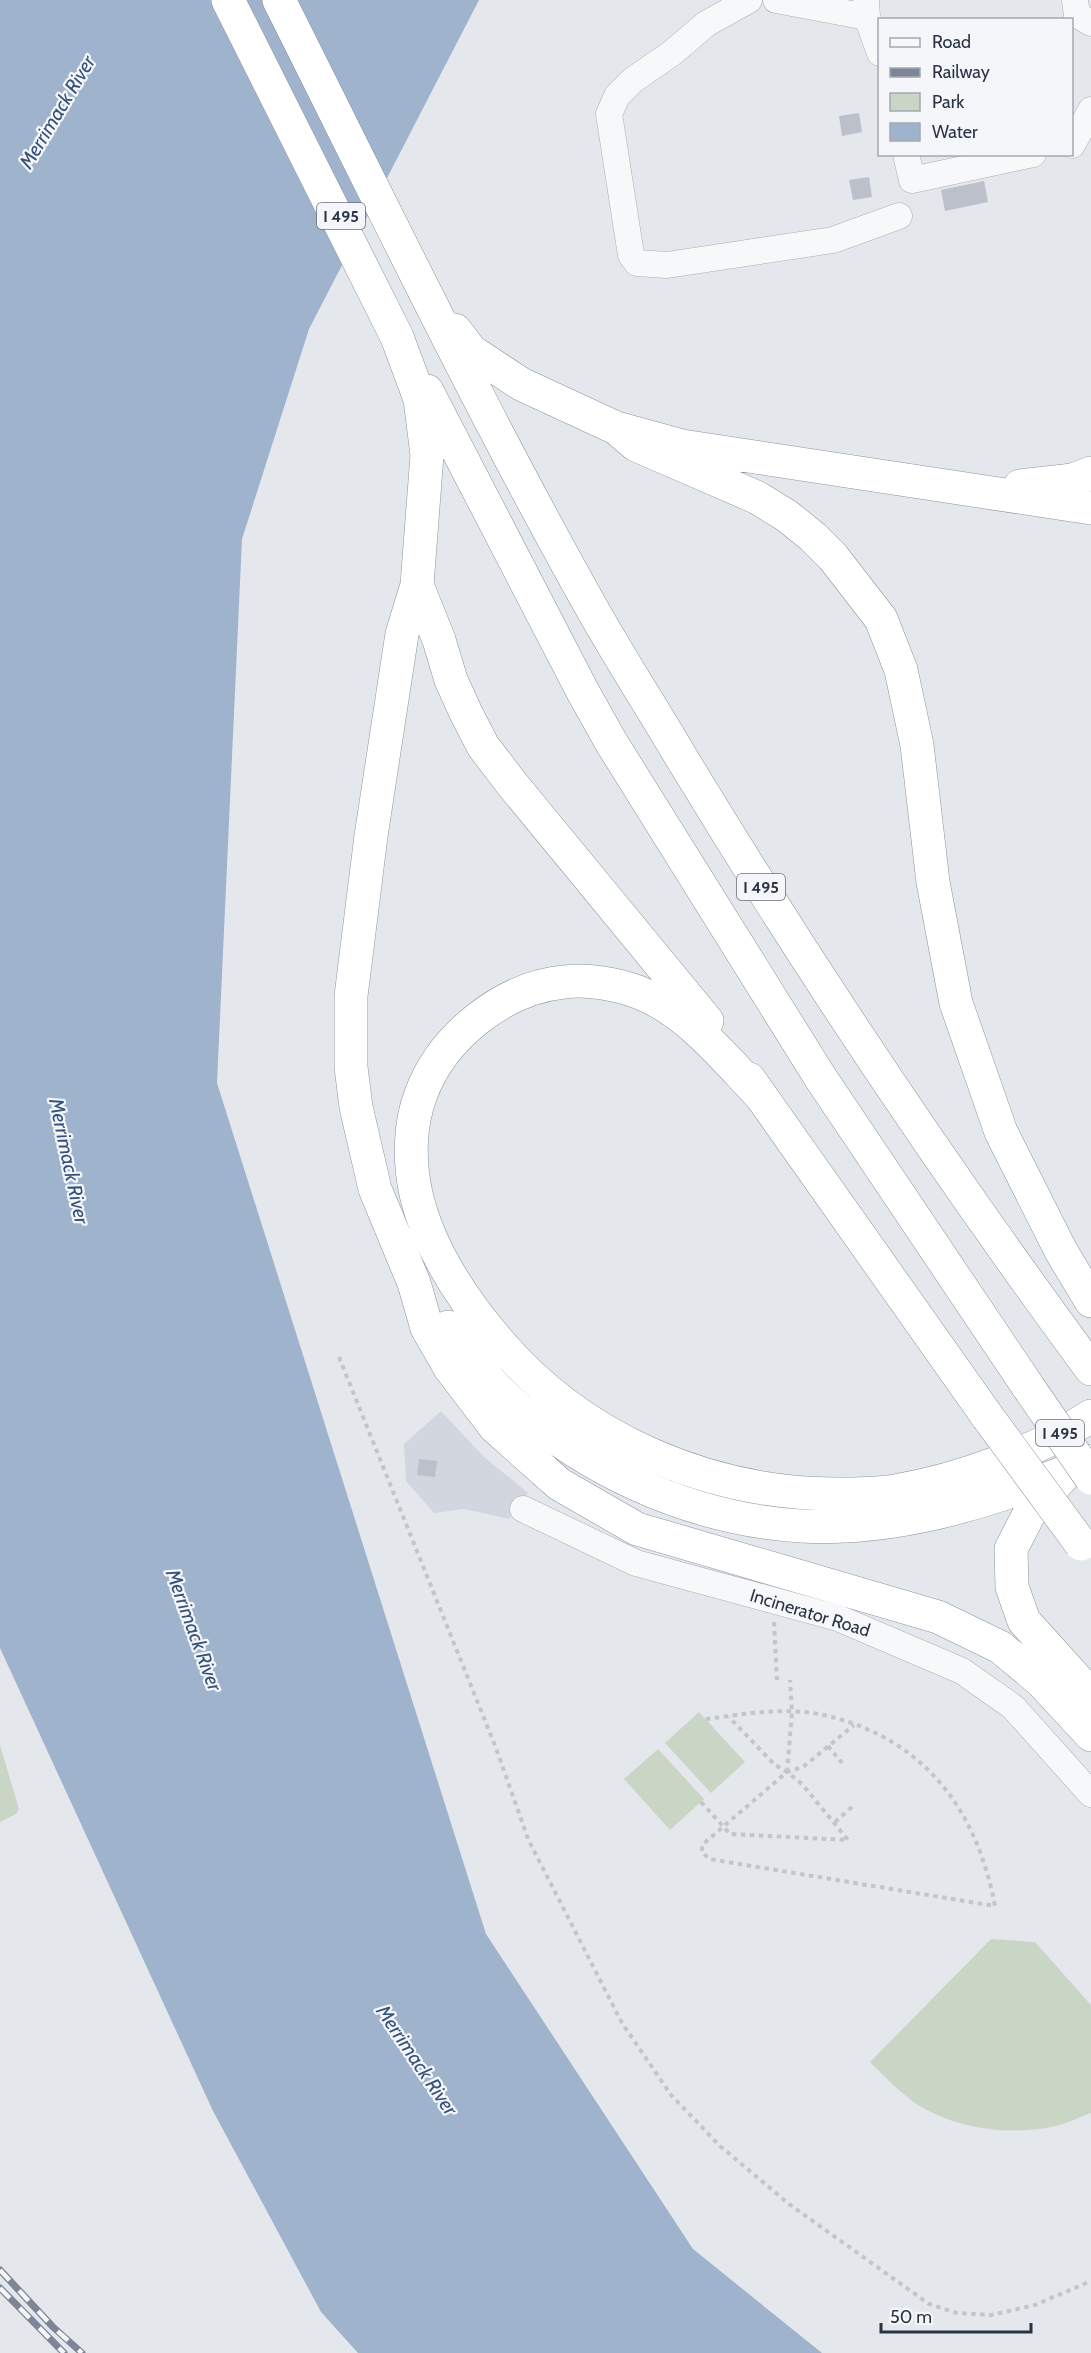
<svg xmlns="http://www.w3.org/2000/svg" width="1091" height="2353" font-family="Cabin,sans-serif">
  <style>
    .built { fill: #d2d6de }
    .green { fill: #c9d6c5 }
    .water { fill: #9fb4cc }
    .building { fill: #bbc0ca }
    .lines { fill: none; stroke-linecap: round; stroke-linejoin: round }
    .minor-casing { stroke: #a9aeb7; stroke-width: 27 }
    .highway-casing { stroke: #8b94a3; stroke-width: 34 }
    .path { stroke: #c2c5cb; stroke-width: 4; stroke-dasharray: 4.5 4.5; stroke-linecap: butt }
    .minor { stroke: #f7f8fa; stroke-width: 26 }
    .highway { stroke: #fff; stroke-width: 33 }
    .rail-casing { stroke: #7d8696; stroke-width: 7 }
    .rail { stroke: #f4f6f9; stroke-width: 4.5; stroke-dasharray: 14; stroke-linecap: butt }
    .highway-bridge-casing { stroke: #8b94a3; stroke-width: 34; stroke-linecap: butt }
    .highway-bridge { stroke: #fff; stroke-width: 33 }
    .labels { text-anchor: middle; stroke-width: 4.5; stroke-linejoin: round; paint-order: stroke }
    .shield { fill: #f4f6f9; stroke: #676e7b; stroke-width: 1.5 }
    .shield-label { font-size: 16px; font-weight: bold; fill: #2b3445 }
    .street-label { font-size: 18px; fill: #2b3445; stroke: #f4f6f9 }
    .water-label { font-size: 20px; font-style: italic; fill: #34527a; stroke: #f4f6f9 }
  </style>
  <rect width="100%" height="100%" fill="#e4e7ec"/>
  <path class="built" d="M441,1411L483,1456L528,1493L509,1519L464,1509L434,1513L406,1481L404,1444Z"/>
  <path class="green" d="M699,1712L745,1762L711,1793L665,1743Z
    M0,1745L19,1809L16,1814L0,1822Z
    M658,1749L704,1799L670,1830L624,1779Z
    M991,1939L1035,1942L1091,2005V2113C1080,2117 1068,2123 1056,2126C1011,2136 959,2130 918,2105C900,2093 885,2077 870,2062Z"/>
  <path class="water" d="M0,0H479L309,329L242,539L217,1083L486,1934L693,2249L822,2353H358L321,2312L213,2111L0,1648Z"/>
  <path class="building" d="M859,113L862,132L842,136L839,116Z
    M869,177L872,197L853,200L849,180Z
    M984,181L988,202L945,211L941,190Z
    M419,1459L437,1461L435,1477L417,1475Z"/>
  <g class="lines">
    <defs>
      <path id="minor" d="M749,0L706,24L672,53L633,80L617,96L609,114L631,255L637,263L667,265L833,240L899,216
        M776,0L867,17
        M1075,0L1077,15L1091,23
        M866,2L867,17L880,53
        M1072,145L1091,110
        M906,154L912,180L1033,154
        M523,1509L636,1563L838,1618L962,1671L1013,1707L1091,1794"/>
      <path id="highway" d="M228,0L397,337L420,399L427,455L417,585L402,634L371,836L351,996V1067L356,1107L375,1189L414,1283L427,1328L450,1368L495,1427L559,1484L637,1529L938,1617L1000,1647L1041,1681L1091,1735
        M279,0C381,203 479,407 590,605C619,657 651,706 681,757C808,967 945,1171 1091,1369
        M455,330L471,351L521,384L616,428L682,446L1091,508
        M427,391L583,692L611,742L820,1077L1029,1388
        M616,428L636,445L758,498L787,516L813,537L833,557L881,619L901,670L917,745L933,882L956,1003L1001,1132L1061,1251L1091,1301
        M1020,486L1073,480L1091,473
        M417,585L439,640L451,680L466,713L483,746L512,784L707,1021
        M749,1079L987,1416
        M761,1096C725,1059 688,1011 638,992C616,984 588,979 564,982C503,988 442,1037 421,1094C409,1125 409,1162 416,1194C429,1250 462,1299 498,1341C581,1439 707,1493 834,1494C854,1494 875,1494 895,1491C963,1479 1033,1453 1091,1416
        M448,1327C463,1348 478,1370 496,1388C576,1467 688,1519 801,1526C870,1530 941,1515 1006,1493C1035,1483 1064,1474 1091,1461
        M1065,1474L1029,1514L1011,1549L1012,1587L1024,1621L1091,1695"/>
    </defs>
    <use href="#minor" class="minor-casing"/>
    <use href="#highway" class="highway-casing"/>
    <path class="path" d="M339,1357L496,1748L528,1839L622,2023L671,2095L720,2146L789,2204L929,2304L957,2313L991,2315L1035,2305L1091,2281
      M774,1622L777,1680
      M706,1719C745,1714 788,1706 828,1716C926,1740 977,1811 995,1906L709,1859L702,1852V1845L787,1772L803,1767L854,1725
      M828,1746L842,1763
      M787,1772L792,1712L790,1680
      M701,1802L730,1834L848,1840L802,1784L787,1772L775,1765L729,1717
      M835,1822L852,1807"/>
    <use href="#minor" class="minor"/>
    <use href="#highway" class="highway"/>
    <defs>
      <path id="rail" d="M0,2270L53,2327L82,2353
        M0,2288L64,2353"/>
    </defs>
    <use href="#rail" class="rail-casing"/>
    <use href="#rail" class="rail"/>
    <defs>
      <path id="highway-bridge" d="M1029,1388L1091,1478
        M987,1416L1081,1544"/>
    </defs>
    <use href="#highway-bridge" class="highway-bridge-casing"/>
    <use href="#highway-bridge" class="highway-bridge"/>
  </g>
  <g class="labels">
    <g class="shield">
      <rect x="317" y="203" width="48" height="26" rx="4.5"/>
      <rect x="737" y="874" width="48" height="26" rx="4.5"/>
      <rect x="1036" y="1420" width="48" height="26" rx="4.5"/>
    </g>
    <g class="shield-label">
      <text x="341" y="222">I 495</text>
      <text x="761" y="893">I 495</text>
      <text x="1060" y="1439">I 495</text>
    </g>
    <g class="street-label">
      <text transform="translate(810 1613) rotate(17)" y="6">Incinerator Road</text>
    </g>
    <g class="water-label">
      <text transform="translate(57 112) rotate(-59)" y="7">Merrimack River</text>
      <text transform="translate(69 1161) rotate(78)" y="7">Merrimack River</text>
      <text transform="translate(194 1630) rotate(70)" y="7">Merrimack River</text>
      <text transform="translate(417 2060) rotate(56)" y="7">Merrimack River</text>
    </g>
  </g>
  <rect x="878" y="18" width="195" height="138" fill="#f4f6f9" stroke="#a4a8b1" stroke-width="1.5"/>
  <rect x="890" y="38" width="30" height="9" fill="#f7f8fa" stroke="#a4a8b1" stroke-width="1.5"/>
  <text x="932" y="48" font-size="18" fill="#2b3445">Road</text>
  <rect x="890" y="68" width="30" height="9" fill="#7d8696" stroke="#a4a8b1" stroke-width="1.5"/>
  <text x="932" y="78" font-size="18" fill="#2b3445">Railway</text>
  <rect x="890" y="93" width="30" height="18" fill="#c9d6c5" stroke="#a4a8b1" stroke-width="1.5"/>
  <text x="932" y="108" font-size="18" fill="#2b3445">Park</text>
  <rect x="890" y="123" width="30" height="18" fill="#9fb4cc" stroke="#a4a8b1" stroke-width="1.5"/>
  <text x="932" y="138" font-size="18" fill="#2b3445">Water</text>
  <path d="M881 2323v9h150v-9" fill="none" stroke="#2b3445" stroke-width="3"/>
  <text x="890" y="2323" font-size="18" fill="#2b3445" stroke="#f4f6f9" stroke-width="4.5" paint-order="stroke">50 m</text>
</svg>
